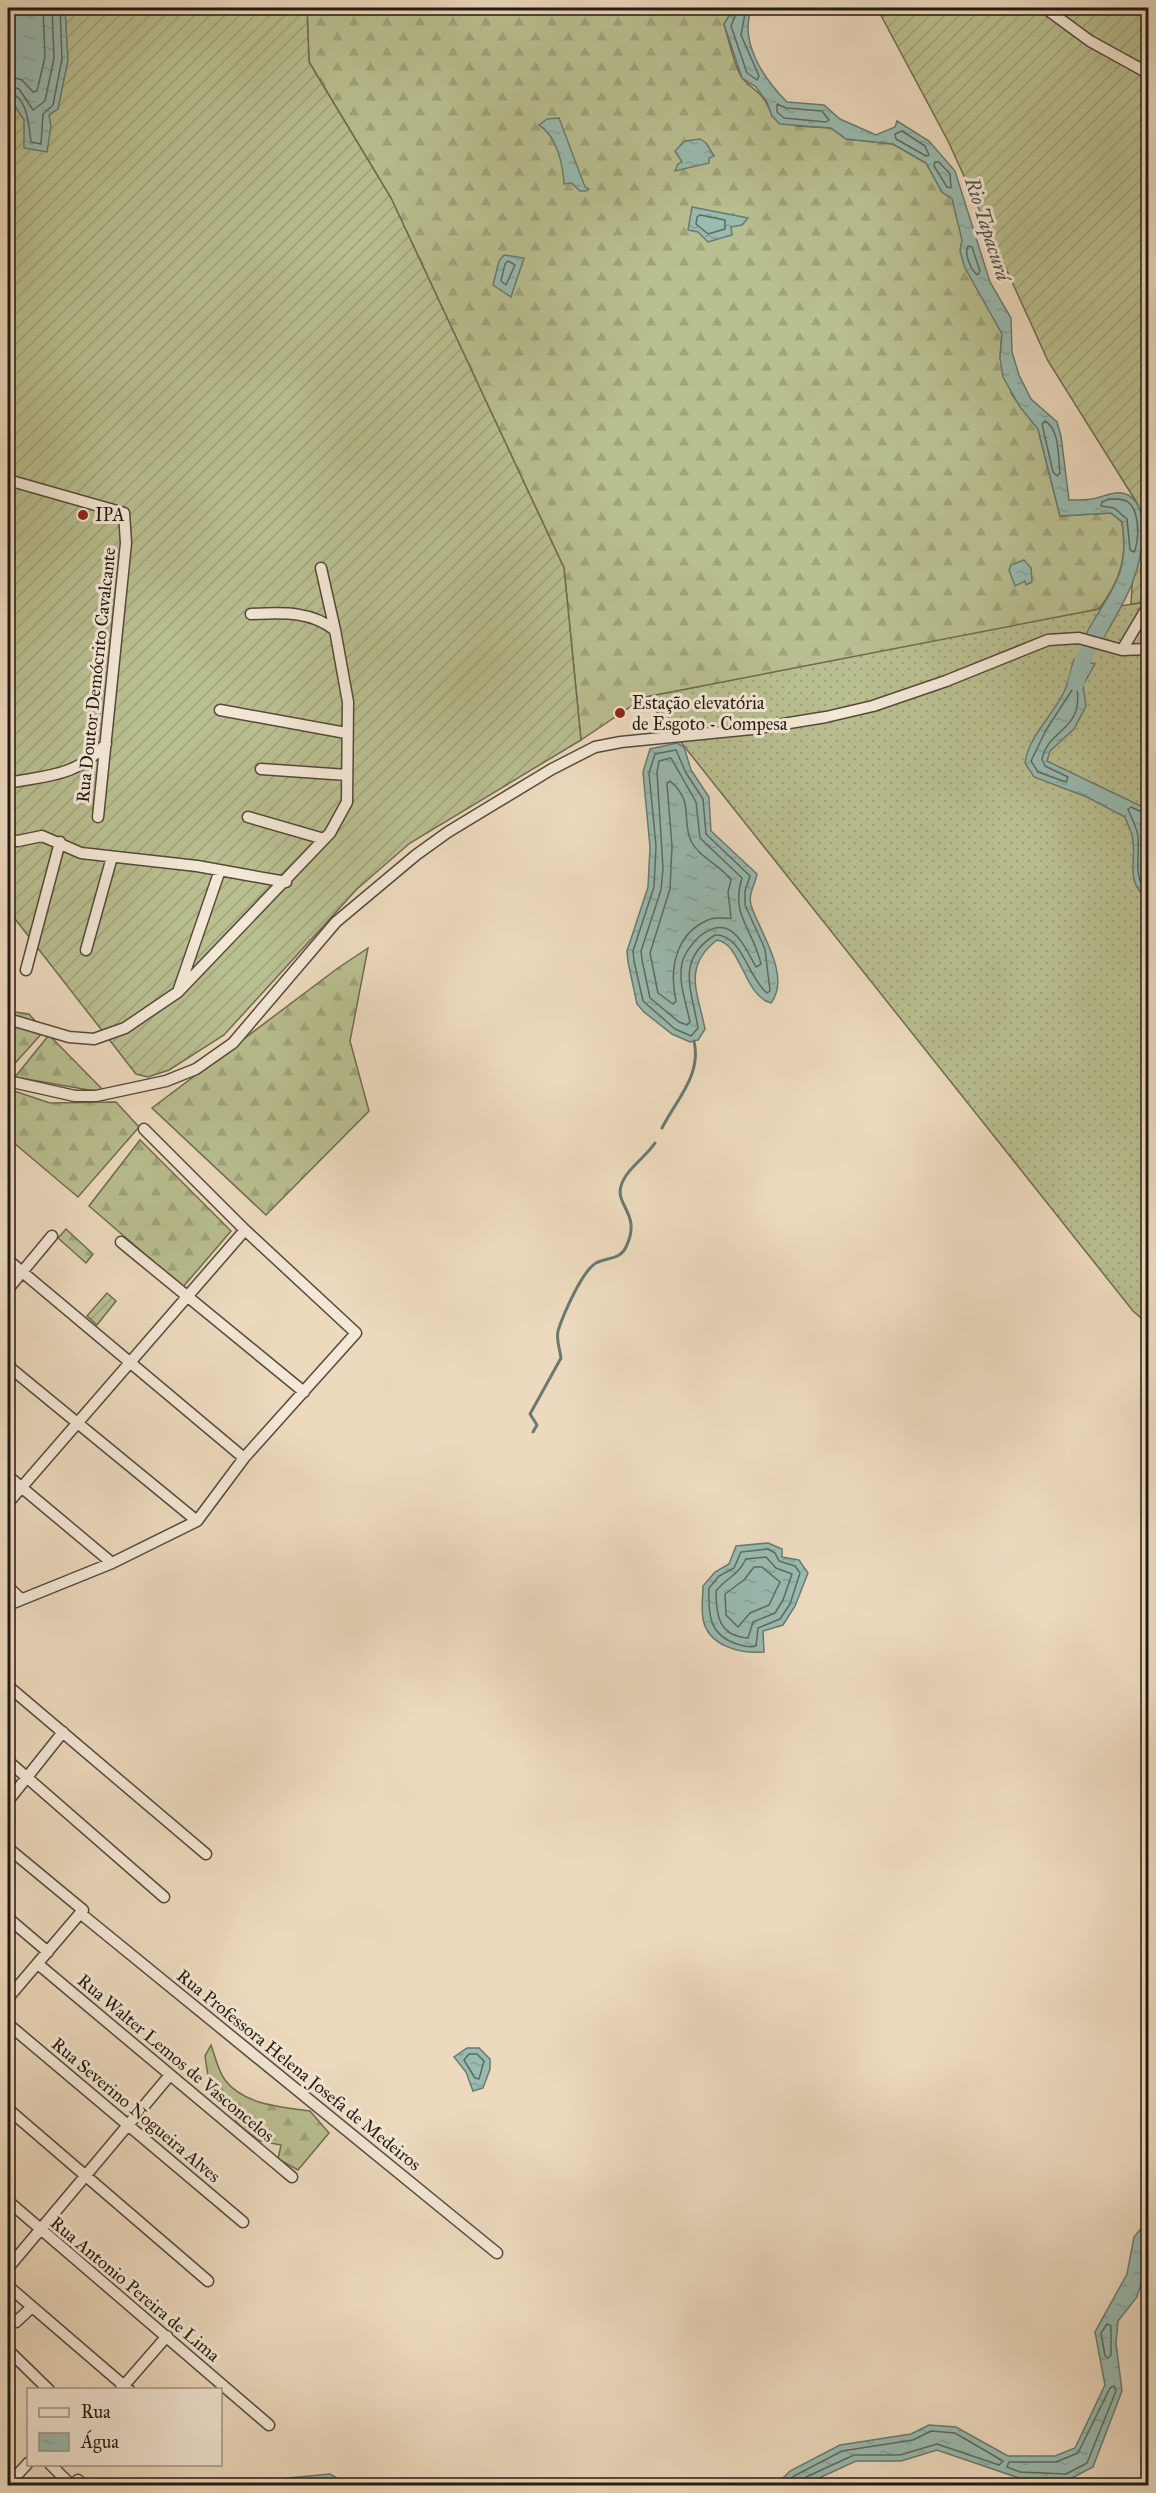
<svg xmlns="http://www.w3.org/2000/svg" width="1156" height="2493" font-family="'IM FELL Great Primer',serif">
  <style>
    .grass { fill: url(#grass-dots); stroke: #6d6c50; stroke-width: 1.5 }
    .forest { fill: url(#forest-firs); stroke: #6d6c50; stroke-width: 1.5 }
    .garden { fill: url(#garden-furrows); stroke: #6d6c50; stroke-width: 1.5 }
    .water { fill: url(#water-ripples); stroke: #697a71; stroke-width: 1.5 }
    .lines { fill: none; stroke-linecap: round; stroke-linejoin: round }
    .shore { stroke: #5d6a60; stroke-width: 1.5 }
    .stream { stroke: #697a71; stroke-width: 3 }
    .river { stroke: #99bbb1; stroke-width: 16 }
    .minor-casing { stroke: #54493c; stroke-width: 13 }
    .minor { stroke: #f3e7d5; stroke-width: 10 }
    .poi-dot { fill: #8f2418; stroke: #f3e7d5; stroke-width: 2 }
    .labels { text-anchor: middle; stroke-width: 6; stroke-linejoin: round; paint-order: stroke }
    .poi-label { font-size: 18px; fill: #211910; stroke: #f3e7d5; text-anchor: start }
    .street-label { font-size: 18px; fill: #211910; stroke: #f3e7d5 }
    .water-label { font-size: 20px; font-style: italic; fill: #4b5248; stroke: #f3e7d5 }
  </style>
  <defs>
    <pattern id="grass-dots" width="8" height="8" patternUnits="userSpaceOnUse" patternTransform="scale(1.5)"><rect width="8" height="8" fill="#b9bf90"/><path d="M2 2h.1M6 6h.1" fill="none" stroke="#9fa47b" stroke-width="1.8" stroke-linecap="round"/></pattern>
    <pattern id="forest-firs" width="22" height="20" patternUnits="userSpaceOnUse" patternTransform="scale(1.5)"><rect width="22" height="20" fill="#b9bf90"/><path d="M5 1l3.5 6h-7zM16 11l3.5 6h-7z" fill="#9fa47b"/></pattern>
    <pattern id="garden-furrows" width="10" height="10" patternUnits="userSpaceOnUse" patternTransform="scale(1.5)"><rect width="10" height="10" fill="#b9bf90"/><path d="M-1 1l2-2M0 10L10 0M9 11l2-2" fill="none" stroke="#9fa47b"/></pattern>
    <pattern id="water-ripples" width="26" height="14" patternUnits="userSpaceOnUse" patternTransform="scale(1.5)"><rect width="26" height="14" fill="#99bbb1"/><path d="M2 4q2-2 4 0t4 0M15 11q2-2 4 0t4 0" fill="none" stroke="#84a097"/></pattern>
  </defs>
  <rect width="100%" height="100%" fill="#eddabe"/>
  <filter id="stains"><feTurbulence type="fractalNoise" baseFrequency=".00333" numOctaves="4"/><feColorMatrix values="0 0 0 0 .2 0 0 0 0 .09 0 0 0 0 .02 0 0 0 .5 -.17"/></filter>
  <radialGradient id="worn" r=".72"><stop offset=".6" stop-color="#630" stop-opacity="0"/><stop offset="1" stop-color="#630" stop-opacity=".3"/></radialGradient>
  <path class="grass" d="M1148,602V1324L1133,1311L645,697L1076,612Z"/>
  <path class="forest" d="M307,8H734L724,24C728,37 735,70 743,79C758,95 763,91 772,116L796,126L831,128L846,139L893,144L926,163L942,192L953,199L963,240L1002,334L1000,358L1012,395L1038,429L1060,516L1111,513L1122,522C1128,557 1120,581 1099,609L645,697L581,740L564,568L391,198L309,62Z
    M368,948L350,1041L369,1111L266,1215L152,1108L338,968Z
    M8,1011L29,1014L44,1031L8,1071Z
    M49,1035L106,1093L15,1077Z
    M8,1089L50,1103L116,1102L139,1127L78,1197L8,1138Z
    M140,1140L231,1231L183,1287L89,1206Z
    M66,1229L93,1254L86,1263L58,1238Z
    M211,2045C215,2056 218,2071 225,2080C244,2105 281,2107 310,2111L329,2133L298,2170L278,2159L281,2145L260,2141L237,2124L232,2104L224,2098L211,2096L205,2056Z"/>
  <path class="garden" d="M8,8H307L309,62L391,198L564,568L581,740L410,843L357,889L224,1035L169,1070L148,1077L136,1074L8,910Z
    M877,8H1148V602L1131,604L1137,503L1048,361L948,141Z
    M107,1293L116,1301L97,1325L87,1316Z"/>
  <path class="water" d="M8,8H65L68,60L58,109L49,115L51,126L47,152L24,148V120L8,95Z
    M734,8H752C738,41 764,79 787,102L824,105L840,119L876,135L895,127L897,121L929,141L955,171L990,282L1011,318L1012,352L1019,375L1031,399L1057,422L1061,436L1069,500C1077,500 1085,500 1092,499C1104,497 1116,489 1128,495C1139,501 1143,515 1143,527C1143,573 1124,603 1101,642L1085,636C1108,592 1131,577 1122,522L1111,513L1060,516L1038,429L1020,407L1003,377L1000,358L1002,334L965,268L960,251L962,240L952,199L942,192L926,163L893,144L846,139L831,128L780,124L772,116L767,102L756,87L742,78L724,24Z
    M559,118L585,187L589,189L586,191H580L571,183L564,184C563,165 557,136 539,125L547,119Z
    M700,139L706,143L714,156L709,158V163L675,171L678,164L682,162L675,151L685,141Z
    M692,207L748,218L742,225L731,227L732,235L708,242L698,232L688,230Z
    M504,255L524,258L511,297L493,285L499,261Z
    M1024,560L1031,568L1032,582L1026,585L1025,581L1015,586L1009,570L1011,565Z
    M1074,659L1095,664L1083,685L1086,706L1074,729L1050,751L1047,761L1147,809L1148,900C1123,879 1138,861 1132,835C1130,829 1127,823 1125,817L1087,797L1034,777L1025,763C1029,735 1053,716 1065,690C1069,681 1071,669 1074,659Z
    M677,743L684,747L691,770L709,797L711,831L757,874C755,885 748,894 751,905C759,931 792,976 771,1003C744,996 741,943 717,940C682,967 698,993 705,1029L698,1040L690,1042L672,1034L644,1012L637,1004L628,962L627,951L648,887L650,847L643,772L650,749Z
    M768,1543L782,1549V1557L799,1560L808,1573L795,1606L783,1625L763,1631L764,1652C740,1654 708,1646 703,1619C701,1609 703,1596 703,1586L715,1572L729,1564L736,1546Z
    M467,2048H479L490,2059V2069L483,2088L473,2091L466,2072L454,2057Z
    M1148,2220V2260L1137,2297L1118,2321L1116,2343L1122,2391L1093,2467L1068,2480L1019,2478L937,2450L901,2461H856L804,2485H776L790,2471L840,2445L911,2434L929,2425L956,2427L1008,2456H1055L1075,2448L1105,2385L1095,2332L1127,2274L1134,2237Z
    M330,2474L349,2485H216Z"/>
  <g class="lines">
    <path class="shore" d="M738,8L731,26L747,73L757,80L759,76L741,35L746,8
      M8,76L22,80L33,92L37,91L45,57L43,8
      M8,85L19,89L33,110L45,101L54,58L52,8
      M8,93C28,95 29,127 31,142L41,144L43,114L53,105L62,59L60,8
      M777,104L786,108L822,111L829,120L826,122L784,118L777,112Z
      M902,131L925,146L929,155L926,156L896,139L895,134Z
      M935,162H939L950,174L951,188L947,187L934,166Z
      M700,215L725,220V229L708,234L696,224L697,217Z
      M968,246L972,247L980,271L978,275C971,271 964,254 968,246Z
      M508,261L515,265L506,285L501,281L505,264Z
      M1045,421C1060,429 1058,458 1060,473L1057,476L1053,472L1042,424Z
      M1109,499C1113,499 1120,499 1124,500C1140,505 1140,540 1134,552L1130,550L1127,519L1114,508L1101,506L1102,502Z
      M1074,687L1077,689C1083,731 1049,728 1042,759L1045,766L1068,777L1066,782L1038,772L1031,761L1046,730Z
      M676,750L686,773L703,799L706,834L750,876L745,891V905L765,949L770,991L767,993C748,978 742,934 715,935C675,960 692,990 698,1028L691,1036L675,1029L643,1001L634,961L633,951L654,887L656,846L649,773L655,754Z
      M671,758L696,802L700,838L742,878C730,915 753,929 761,964L756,967C743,944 731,912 700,936C693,942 684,954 682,963C678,983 686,1002 690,1022L687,1025L679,1022L650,998L642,960L641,951L661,890L663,868L657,772L659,761Z
      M670,781C695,802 681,820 691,841C699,858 721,865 731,880L728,892L731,918C723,919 715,916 708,920C675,934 669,970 676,1001L673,1004L658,993L650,953L670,889L672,846L667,784Z
      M1148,815L1131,807L1128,809C1131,817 1137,828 1138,836C1140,855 1132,879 1148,892
      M1148,822L1143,825L1148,881
      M768,1549L775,1553L779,1561L795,1566L800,1573L790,1604L780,1619L758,1628L756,1646C749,1648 744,1646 737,1644C709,1635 708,1614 709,1588L719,1576L734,1568L741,1552Z
      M766,1557L776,1568L792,1574L783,1600L775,1613L753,1622L748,1638C719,1636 716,1616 716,1591C728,1576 737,1577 746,1559Z
      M754,1567H762L780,1582L769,1605L750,1613L738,1627L726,1615L725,1594L744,1580Z
      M469,2054H477L484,2061L479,2079L475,2078L464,2060Z
      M1107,2324L1111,2326V2355L1108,2358L1105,2356L1101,2333Z
      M1114,2386L1116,2391L1087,2463L1066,2474L1020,2472L1007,2467L1009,2462H1056L1078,2453L1110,2388Z
      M263,2486L329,2480L339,2486
      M784,2486L794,2476L842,2451L913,2440L931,2431L955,2433L1003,2461L999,2465L937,2444L900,2455H854L806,2477L802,2486"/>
    <path class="stream" d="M662,1128C676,1100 702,1075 694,1041
      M533,1432L537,1425L530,1414L561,1358C560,1349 556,1341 558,1331C563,1315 582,1271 596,1263C607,1257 620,1260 626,1247C642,1214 615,1206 621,1186C626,1169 645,1158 655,1143"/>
    <path class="river" d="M1076,683L1083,659L1100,627"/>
    <defs>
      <path id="minor" d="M1045,8L1090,41L1148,73
        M8,480L124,513L126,543L98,817
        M321,568L335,630
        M1122,650L1148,606
        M220,710L346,733
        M261,769L347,775
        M8,783C49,775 75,777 106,744
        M248,817L324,839
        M8,840L18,841L42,836L81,853L197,866L286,882
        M86,950L112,857
        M26,970L60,842
        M179,989L220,870
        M8,1019L69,1037L94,1039L125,1028L178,992L330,833L347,802L348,702L335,630C309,610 281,613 251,614
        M8,1081L75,1096H96L166,1081L196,1069L233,1043L336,922L416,855L448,832L552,769L595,747L621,742L752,729L826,717L873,706L946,681L1048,640L1079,638L1122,650L1148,649
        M121,1242L304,1392
        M8,1260L244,1458
        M8,1289L52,1236
        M8,1366L197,1521
        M8,1476L112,1563
        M8,1503L245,1230
        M8,1587L21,1599
        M8,1605L112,1563L197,1521L244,1458L356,1333L245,1230L144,1129
        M8,1686L206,1854
        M8,1761L164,1897
        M8,1801L63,1732
        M8,1848L83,1910L8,1998
        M80,1913L497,2253
        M8,1918L48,1952
        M38,1964L292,2177
        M8,2024L243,2222
        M8,2109L208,2281
        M8,2201L269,2425
        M8,2268L170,2075
        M8,2286L129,2390
        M8,2324L16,2322L32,2307
        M8,2350L49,2390
        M120,2390L167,2336
        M50,2464L72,2486
        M8,2485L28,2463
        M72,2486L78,2480L84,2486"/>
    </defs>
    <use href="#minor" class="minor-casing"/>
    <use href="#minor" class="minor"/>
  </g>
  <g class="poi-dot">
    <circle cx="83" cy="515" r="6"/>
    <circle cx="620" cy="713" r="6"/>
  </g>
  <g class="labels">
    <g class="poi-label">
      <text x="95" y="521">IPA</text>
      <text x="632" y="709">Estação elevatória<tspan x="632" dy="21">de Esgoto - Compesa</tspan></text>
    </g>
    <g class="street-label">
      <text transform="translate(96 675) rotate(-84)" y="6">Rua Doutor Demócrito Cavalcante</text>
      <text transform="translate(176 2058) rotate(40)" y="6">Rua Walter Lemos de Vasconcelos</text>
      <text transform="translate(299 2070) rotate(39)" y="6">Rua Professora Helena Josefa de Medeiros</text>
      <text transform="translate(136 2110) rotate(40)" y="6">Rua Severino Nogueira Alves</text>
      <text transform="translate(135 2289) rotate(40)" y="6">Rua Antonio Pereira de Lima</text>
    </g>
    <g class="water-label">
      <text transform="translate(988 229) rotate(72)" y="7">Rio Tapacurá</text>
    </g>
  </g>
  <rect width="1156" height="2493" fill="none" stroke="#eddabe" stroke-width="30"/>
  <rect x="9" y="9" width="1138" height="2475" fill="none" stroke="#211910" stroke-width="3"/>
  <rect x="15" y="15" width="1126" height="2463" fill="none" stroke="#211910" stroke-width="1.5"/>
  <rect x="27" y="2388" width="195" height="78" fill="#f3e7d5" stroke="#9f9586" stroke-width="1.5"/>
  <rect x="39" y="2408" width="30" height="9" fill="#f3e7d5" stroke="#9f9586" stroke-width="1.5"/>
  <text x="81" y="2418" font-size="18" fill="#211910">Rua</text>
  <rect x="39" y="2433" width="30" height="18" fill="url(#water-ripples)" stroke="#9f9586" stroke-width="1.5"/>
  <text x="81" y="2448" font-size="18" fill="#211910">Água</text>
  <rect width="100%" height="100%" filter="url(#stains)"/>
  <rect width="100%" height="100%" fill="url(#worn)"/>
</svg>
